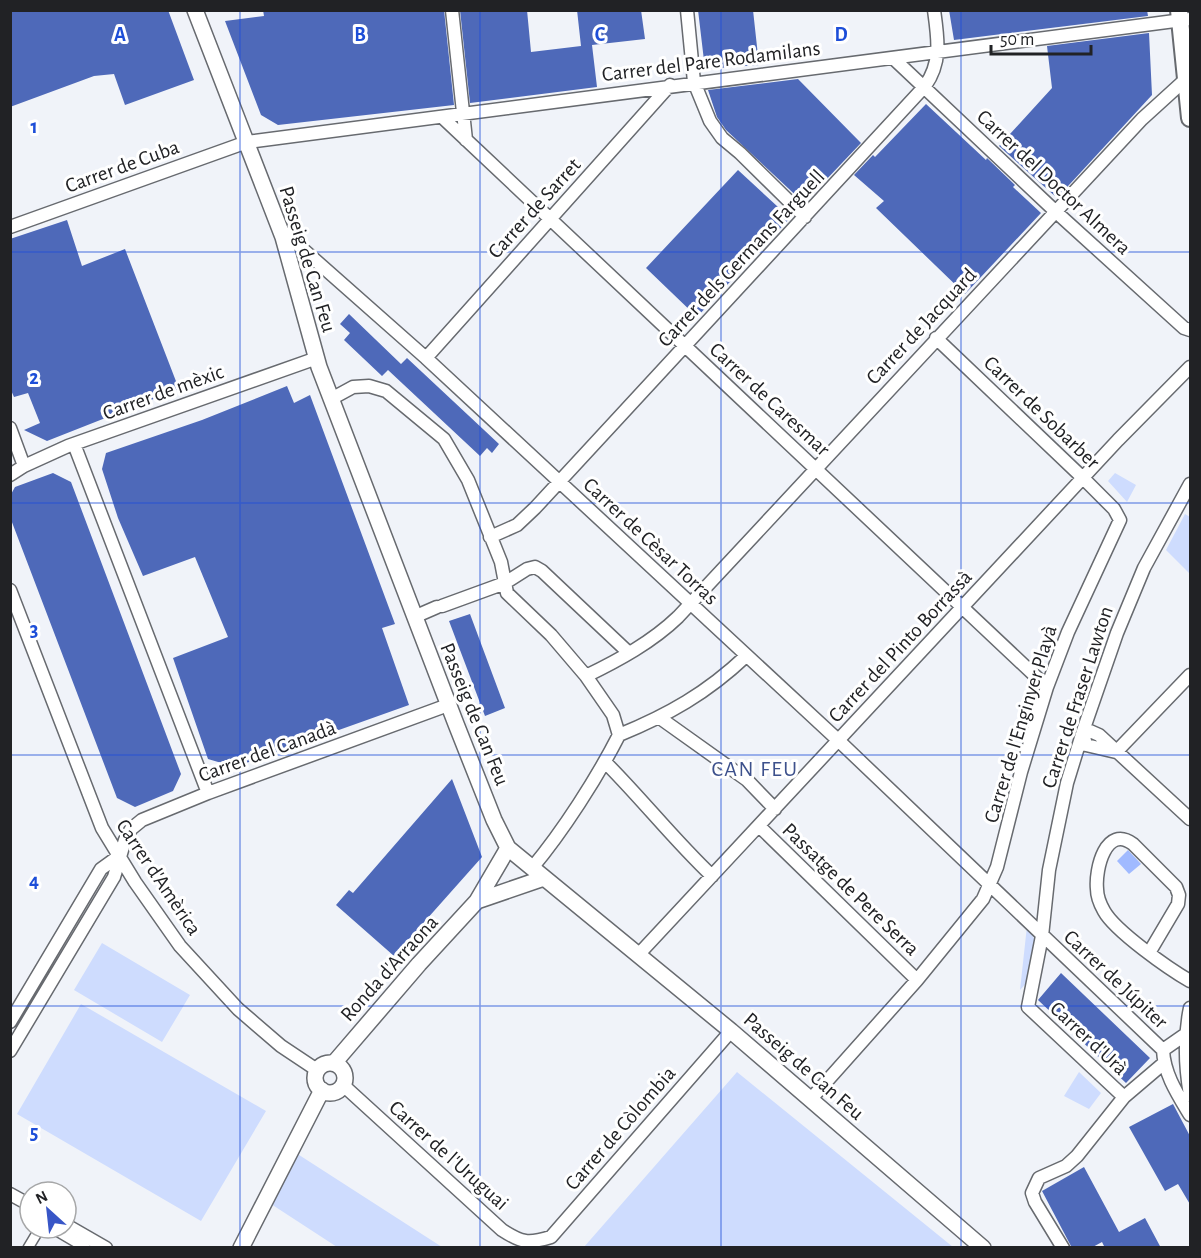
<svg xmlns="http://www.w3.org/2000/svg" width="1201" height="1258" font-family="'Alegreya Sans',sans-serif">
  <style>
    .green { fill: #cedcfe }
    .water { fill: #a0baff }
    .building { fill: #4e69b9 }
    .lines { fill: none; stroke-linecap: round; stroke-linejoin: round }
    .pedestrian-casing { stroke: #676a6f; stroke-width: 12 }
    .minor-casing { stroke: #676a6f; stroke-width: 15 }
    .tertiary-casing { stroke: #676a6f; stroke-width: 18 }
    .secondary-casing { stroke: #676a6f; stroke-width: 20 }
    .pedestrian { stroke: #fff; stroke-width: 9 }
    .minor { stroke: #fff; stroke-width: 12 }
    .tertiary { stroke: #fff; stroke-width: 15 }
    .secondary { stroke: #fff; stroke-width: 16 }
    .grid { fill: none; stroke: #1d4ed8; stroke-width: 1.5; stroke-opacity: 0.55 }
    .labels { text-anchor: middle; stroke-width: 6; stroke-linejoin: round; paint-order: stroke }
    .street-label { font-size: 21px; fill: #212225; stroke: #fff }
    .neighbourhood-label { font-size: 22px; letter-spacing: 1.5px; fill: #3d518c; stroke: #fff }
    .grid-label { font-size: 20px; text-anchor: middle; font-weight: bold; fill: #1d4ed8; stroke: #fff; stroke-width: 6; stroke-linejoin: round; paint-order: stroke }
  </style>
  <rect width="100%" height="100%" fill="#f0f3f9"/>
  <path class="green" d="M1115,473L1136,485L1127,502L1108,481Z
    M1185,514L1190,517V574L1166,550Z
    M1027,926C1048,965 1050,957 1020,990Z
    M102,943L190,995L162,1042L74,990Z
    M81,1004L266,1111L201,1221L17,1114Z
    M737,1072L953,1247H584Z
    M1079,1072L1101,1093L1089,1109L1064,1096Z
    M296,1153L442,1247H337L271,1204Z"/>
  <path class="water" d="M1128,850L1141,864L1129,874L1117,861Z"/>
  <path class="building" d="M10,10H168L194,80L125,105L114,74L94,76L10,107Z
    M263,10H444L454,105L278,125L261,115L225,21L264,16Z
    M460,10H527L531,52L581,46L577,10H641L645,39L592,45L597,87L470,103Z
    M698,10H753L759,65L705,69Z
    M949,10H1147L1148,16L954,40Z
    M1149,33L1152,95L1057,198L999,146L1052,88L1047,46Z
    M798,79L861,143L804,203L726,130L717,117L708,90Z
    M926,104L986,160L987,158L1015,185L1013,187L1041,213L965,294L876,208L884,201L854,175L873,155L875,157Z
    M738,170L790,218L697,317L646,268Z
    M67,220L82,266L125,249L179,389L47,441L24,430L40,423L28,393L14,397L10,388V239Z
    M349,314L401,364L407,358L499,444L492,453L487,448L480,456L388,370L382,376L344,340L350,333L340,324Z
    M287,386L294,403L310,395L395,624L382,628L409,705L235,767L208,759L173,658L228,637L195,557L143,576L118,518L102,469L106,453L202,420Z
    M53,473L71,482L181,774L173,791L135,807L117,798L10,517V496L15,487Z
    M470,614L505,708L485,716L449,621Z
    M452,779L482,857L394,956L336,905L349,890L353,893Z
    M1061,973L1150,1058L1126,1083L1038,1000Z
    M1173,1104L1191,1138V1206L1178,1184L1165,1191L1129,1127Z
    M1084,1167L1119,1232L1145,1218L1161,1248H1105L1102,1242L1091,1248H1072L1042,1191Z"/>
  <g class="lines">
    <defs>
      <path id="pedestrian" d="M52,1228L86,1248
        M28,1248L40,1228"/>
      <path id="minor" d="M452,10L466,140
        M687,10L694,82L710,121L722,138L740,153L805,217
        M893,58L1055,211L1184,328L1190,330
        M442,117L1047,687
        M10,227L247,142L1190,19
        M280,229L426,358L839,741L1163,1050C1164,1074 1178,1095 1190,1115
        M426,358L670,85
        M331,399L353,387L369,386L386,391L444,439L468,480L501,562L507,593L551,635L586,676L613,715L619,735C597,778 563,831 532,868
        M10,428L24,466
        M74,444L208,793
        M10,475L24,466L68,446L317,358
        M490,537L517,525L535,508L925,86C942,62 938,39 934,10
        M10,590L102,828L135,882L180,946L238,1009L281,1046L317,1070
        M442,606L505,583L527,569L535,567L542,571L629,653
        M414,617L437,607
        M586,676C619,660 652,642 678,617L1142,119L1186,79
        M660,718L747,780L775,809
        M1083,731H1090L1099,735L1190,819
        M1083,732L1086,745L1116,752
        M619,735C668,715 707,693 746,656
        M1116,752L1190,675
        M605,762C642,799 674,840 712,876
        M759,826L917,980
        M1149,953L1178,904L1179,895L1176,887L1133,844C1106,824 1095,869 1097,889C1097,896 1100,904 1104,911C1115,931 1169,969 1190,981
        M639,954L1118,440L1190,367
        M1190,1008C1184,1037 1185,1066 1190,1095
        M10,1022L101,869L119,856
        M1163,1050L1186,1034
        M10,1051L114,877L125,840L131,829L142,820L208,793L448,705
        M343,1085L502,1230C522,1243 528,1244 551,1237L731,1031
        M1124,1097L1028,1007L1042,936L1049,870L1067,783L1083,731L1117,633L1144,568L1190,484
        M810,1100L917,980L983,899L997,867L1021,772L1047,687L1068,632L1120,520L1114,509L1083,478L936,338
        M10,1194L30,1205
        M66,1225L106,1248
        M1063,1248L1035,1202L1032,1193L1039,1178L1066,1166L1077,1156L1124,1097L1164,1063"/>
      <path id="tertiary" d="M195,10L283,237L319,367L456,724L494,820L508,848L731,1031L983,1248
        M477,901L544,878
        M334,1063L419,964L477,901L508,848
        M315 1078a15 15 0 1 1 30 0a15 15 0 1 1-30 0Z
        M241,1248L322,1090"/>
      <path id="secondary" d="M1179,10L1190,118"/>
    </defs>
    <use href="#pedestrian" class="pedestrian-casing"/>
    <use href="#minor" class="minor-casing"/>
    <use href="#tertiary" class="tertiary-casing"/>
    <use href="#secondary" class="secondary-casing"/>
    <use href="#pedestrian" class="pedestrian"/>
    <use href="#minor" class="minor"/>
    <use href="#tertiary" class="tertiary"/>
    <use href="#secondary" class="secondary"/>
  </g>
  <path class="grid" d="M240,10V1248M480,10V1248M721,10V1248M961,10V1248M10,252H1190M10,503H1190M10,755H1190M10,1006H1190"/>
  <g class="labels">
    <g class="street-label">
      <text transform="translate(711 61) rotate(-7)" y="7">Carrer del Pare Rodamilans</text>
      <text transform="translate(122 166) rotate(-20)" y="7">Carrer de Cuba</text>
      <text transform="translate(1054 182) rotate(43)" y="7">Carrer del Doctor Almera</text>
      <text transform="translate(534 208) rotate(-48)" y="7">Carrer de Sarret</text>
      <text transform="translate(741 258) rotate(-47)" y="7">Carrer dels Germans Farguell</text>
      <text transform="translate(308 259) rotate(73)" y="7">Passeig de Can Feu</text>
      <text transform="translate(921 326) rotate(-47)" y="7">Carrer de Jacquard</text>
      <text transform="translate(163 392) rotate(-20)" y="7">Carrer de mèxic</text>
      <text transform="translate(770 399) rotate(43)" y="7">Carrer de Caresmar</text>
      <text transform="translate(1042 412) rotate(44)" y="7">Carrer de Sobarber</text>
      <text transform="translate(651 541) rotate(43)" y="7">Carrer de Cèsar Torras</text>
      <text transform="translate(900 646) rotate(-47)" y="7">Carrer del Pinto Borrassà</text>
      <text transform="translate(1077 697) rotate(-72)" y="7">Carrer de Fraser Lawton</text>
      <text transform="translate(475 714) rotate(68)" y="7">Passeig de Can Feu</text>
      <text transform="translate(1020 724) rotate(-73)" y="7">Carrer de l'Enginyer Playà</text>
      <text transform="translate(267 751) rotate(-20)" y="7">Carrer del Canadà</text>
      <text transform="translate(159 877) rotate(56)" y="7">Carrer d'Amèrica</text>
      <text transform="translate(851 889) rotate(44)" y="7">Passatge de Pere Serra</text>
      <text transform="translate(389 968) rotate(-48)" y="7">Ronda d'Arraona</text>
      <text transform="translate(1116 979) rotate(43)" y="7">Carrer de Júpiter</text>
      <text transform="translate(1089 1038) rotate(43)" y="7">Carrer d'Urà</text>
      <text transform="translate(804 1066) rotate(41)" y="7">Passeig de Can Feu</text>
      <text transform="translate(620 1128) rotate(-49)" y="7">Carrer de Còlombia</text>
      <text transform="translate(449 1155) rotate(42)" y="7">Carrer de l'Uruguai</text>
    </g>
    <g class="neighbourhood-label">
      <text x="755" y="776">CAN FEU</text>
    </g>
  </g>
  <g class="grid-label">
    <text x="120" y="41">A</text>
    <text x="360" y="41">B</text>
    <text x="600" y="41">C</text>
    <text x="841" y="41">D</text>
    <text x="34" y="133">1</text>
    <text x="34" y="384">2</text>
    <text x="34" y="636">3</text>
    <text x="34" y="887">4</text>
    <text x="34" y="1139">5</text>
  </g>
  <rect width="1201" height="1258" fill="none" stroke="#212225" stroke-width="24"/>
  <g transform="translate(48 1210) rotate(333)"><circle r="28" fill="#ffffff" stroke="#a6a7a8" stroke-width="1.5"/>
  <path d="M0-4.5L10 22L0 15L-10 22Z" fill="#3856c7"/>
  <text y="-9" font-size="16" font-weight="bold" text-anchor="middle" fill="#212225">N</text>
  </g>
  <path d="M991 45v9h100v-9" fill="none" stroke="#212225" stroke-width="3"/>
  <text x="1000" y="45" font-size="18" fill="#212225" stroke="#ffffff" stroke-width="4.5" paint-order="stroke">50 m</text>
</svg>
